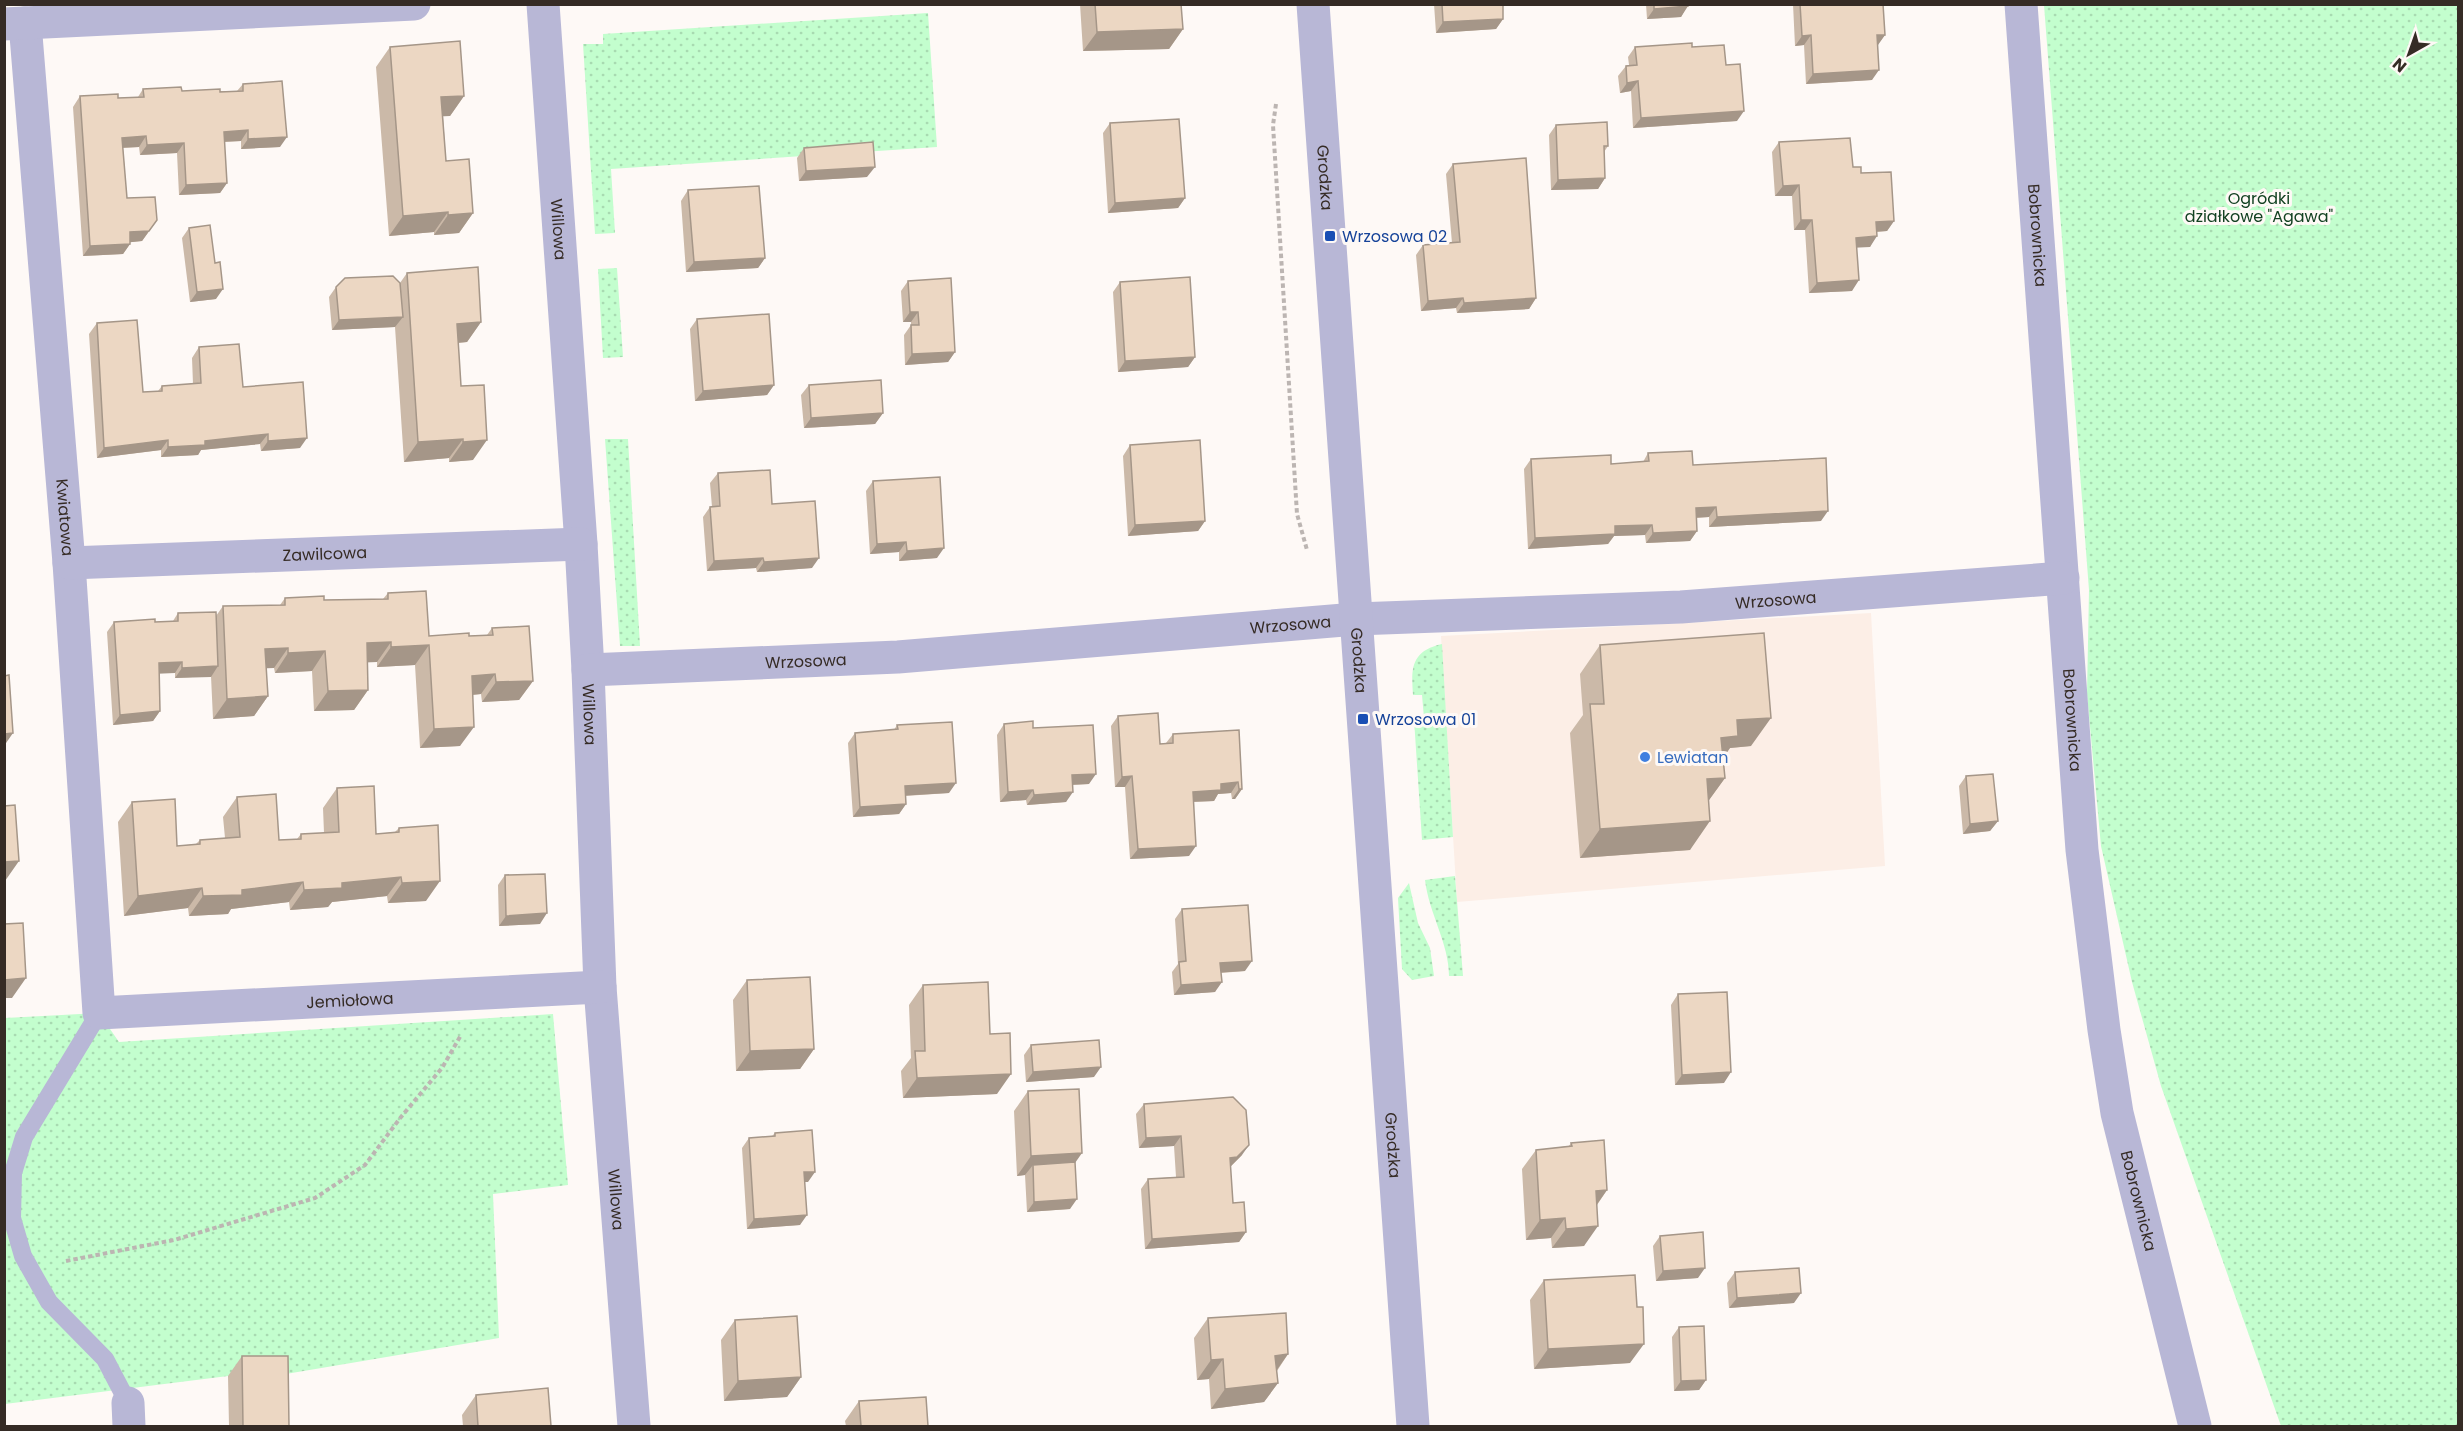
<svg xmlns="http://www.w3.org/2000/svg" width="2463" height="1431" font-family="Poppins,sans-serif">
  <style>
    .built { fill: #fceee6 }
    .green { fill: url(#green-dots) }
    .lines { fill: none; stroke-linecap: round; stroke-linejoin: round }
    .path { stroke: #bcb5b2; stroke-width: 4; stroke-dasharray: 4.5 3; stroke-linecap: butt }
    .service { stroke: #b8b7d6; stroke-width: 18 }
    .minor { stroke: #b8b7d6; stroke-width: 33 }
    .tertiary { stroke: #b8b7d6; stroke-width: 33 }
    .wall { fill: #cbb9a8 }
    .shaded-wall { fill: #a59688 }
    .building { fill: #ecd7c3; stroke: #a59688; stroke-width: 1.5 }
    .transit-dot { fill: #1a4fb4; stroke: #fef9f6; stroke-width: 2 }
    .shop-dot { fill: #3f7fe0; stroke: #fef9f6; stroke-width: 2 }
    .labels { text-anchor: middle; stroke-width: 6; stroke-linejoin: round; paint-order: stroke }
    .street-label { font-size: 16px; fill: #352b25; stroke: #fef9f6 }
    .park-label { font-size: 16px; fill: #124121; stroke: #fef9f6 }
    .transit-label { font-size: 16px; fill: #164399; stroke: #fef9f6; text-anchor: start }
    .shop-label { font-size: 16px; fill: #366cbe; stroke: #fef9f6; text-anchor: start }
  </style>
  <defs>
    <pattern id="green-dots" width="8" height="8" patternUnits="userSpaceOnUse" patternTransform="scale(1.5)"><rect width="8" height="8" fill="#c3fece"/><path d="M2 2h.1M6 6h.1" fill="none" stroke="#a8dab1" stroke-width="1.8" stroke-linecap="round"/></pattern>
  </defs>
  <rect width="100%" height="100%" fill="#fef9f6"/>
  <path class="built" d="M1871,613L1885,866L1457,902L1441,636Z"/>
  <path class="green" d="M2044,5H2458V1426H2281L2161,1086L2132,982L2101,846L2087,694L2089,590Z
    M928,13L937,147L611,169L615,233L595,234L583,44H603V34Z
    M617,268L623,357L603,358L598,269Z
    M605,439H628L640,646H620Z
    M1442,644L1453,837L1422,840L1414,719L1424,718L1422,695H1413C1411,668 1411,651 1442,644Z
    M1455,876L1463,976H1449C1449,943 1429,914 1425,880Z
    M1409,883L1418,923L1430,948L1434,976L1412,980L1402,969L1398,898Z
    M99,1013L119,1042L553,1014L568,1185L493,1194L499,1338L274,1376H228L5,1404V1018Z"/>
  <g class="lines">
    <path class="path" d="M1276,104L1273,125L1297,514L1307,550
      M66,1261L174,1240L315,1198L365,1165L401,1117L442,1068L461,1035"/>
    <path class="service" d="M99,1013L24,1137L13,1173L12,1218L23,1256L49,1302L105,1359L128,1403"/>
    <g class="minor">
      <path id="s1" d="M543,4L581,544L588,670L600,987L634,1426"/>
      <path id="s2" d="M2021,4L2082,850L2104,1030L2117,1113L2195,1426"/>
      <path id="s3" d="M25,23L69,563L99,1013L600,987"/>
      <path d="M4,24L414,4"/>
      <path id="s4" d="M69,563L581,544"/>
      <path id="s5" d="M588,670L898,657L1356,619L1681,607L2063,578"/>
      <path d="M128,1403L129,1426"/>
    </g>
    <path class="tertiary" id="s6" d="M1313,4L1413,1426"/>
  </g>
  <path class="wall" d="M1080,4H1181L1183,29L1169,49L1083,51Z
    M1434,4H1503V19L1496,29L1436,33Z
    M1646,4H1688L1681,17L1647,19Z
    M1793,4H1883L1885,35L1877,45L1872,80L1806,84L1804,45L1795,46Z
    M390,47L464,96L450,116H443L446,161L473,213L459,233L434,235V232L389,236L376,67Z
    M1635,47H1692L1726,65L1737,121L1633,128L1631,91L1620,93L1618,76L1626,66L1629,65L1628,57Z
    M243,84L280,147L241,149V141L224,142L227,183L220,193L179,195L177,153L140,155L139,147L123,148L127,198L150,230L142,241L130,242V244L123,254L83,256L73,107L80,96L118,98L138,97L143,89L182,91H237Z
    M1110,123L1185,198L1178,208L1108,213L1103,133Z
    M1556,125L1608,146L1604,152L1605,178L1598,189L1551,190L1549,135Z
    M1779,142L1853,167L1861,173L1894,221L1887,231L1877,232L1870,247H1857L1852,291L1809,293L1805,230H1794L1792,196H1775L1772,152Z
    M804,148L867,177L799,181L797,158Z
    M1453,164L1536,298L1529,309L1457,313L1456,308L1421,311L1416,255L1423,245L1452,243L1446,174Z
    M688,190L765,258L758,268L686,272L681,201Z
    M189,228L216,299L190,302L182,238Z
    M407,273L481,322L467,342L458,343L461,386L473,460L449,462V458L404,462L395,327L332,330L329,297L336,287L400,283Z
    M908,281L955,352L948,362L905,365L904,335L911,325V322H903L901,291Z
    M1120,282L1195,357L1188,367L1118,372L1113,292Z
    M697,319L774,385L767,395L695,401L690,329Z
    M97,323L143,392L158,391L162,386L193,384L192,358L199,347L243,387L300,448L261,451L260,444L201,450L198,455L161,457V450L97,458L89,334Z
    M809,385L883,413L875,424L804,428L801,395Z
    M1130,445L1205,521L1198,531L1128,536L1123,456Z
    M1648,453L1693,465L1821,521L1709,527V517L1696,518L1697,531L1690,541L1646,543L1645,535L1614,536L1608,544L1528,549L1524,469L1531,459L1611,464L1643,462Z
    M718,473L772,504L812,568L757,572L756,568L707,571L703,517L710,507H712L710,483Z
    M873,481L937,558L899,561V552L870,554L866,491Z
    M388,593L429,636H469L487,635L492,628L533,681L519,700L482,702L481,694L473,695L460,746L420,748L415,665L377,667V662H368V690L354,710L314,711L312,671L275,673L274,668H266L268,696L254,716L213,719L211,676L175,678V673H159L160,711L153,721L113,725L107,632L114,622H155L173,621L178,613L216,616L223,606L280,605L285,598L324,600L383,599Z
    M1600,645L1751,746L1730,748L1723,758L1725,778L1709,800L1690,850L1580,858L1570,733L1583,715L1580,674Z
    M1118,716L1160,744L1166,743L1173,734L1239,730L1242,789L1235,799H1232L1231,793L1218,794L1214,801L1194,802L1189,856L1130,859L1125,787H1115L1111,726Z
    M1004,724L1033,728L1089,784L1073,785L1066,802L1027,805L1026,800L1000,802L997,735Z
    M897,725L949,793L905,796L906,804L899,814L853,817L848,743L855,733L894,730Z
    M1966,776L1998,821L1990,831L1963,834L1959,786Z
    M337,788L376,834L395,832L399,828L426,901L388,903L387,896L332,902L328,907L290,910L289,902L231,909L228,914L189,916L188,908L124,916L118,822L132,802L177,846L196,844L200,840L225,838L223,817L237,797L279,840L297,839L301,834L324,833L323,808Z
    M505,875L540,924L499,926L498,885Z
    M1182,909L1245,971L1221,973L1215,992L1174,995L1172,972L1178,964L1175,919Z
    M747,980L814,1049L800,1069L736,1071L733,1000Z
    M923,985L997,1094L903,1098L901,1071L911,1058L909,1005Z
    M1678,994L1724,1083L1675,1085L1671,1005Z
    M1031,1045L1094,1077L1026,1082L1024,1055Z
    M1028,1091L1075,1162L1070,1209L1027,1212L1025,1175L1017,1176L1014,1111Z
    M1144,1104L1242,1155L1230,1167L1233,1203L1246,1232L1239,1242L1145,1249L1141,1189L1148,1179L1176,1177L1174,1146L1139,1148L1136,1114Z
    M775,1133L808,1182H805L800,1225L747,1229L742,1148L749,1138L772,1136Z
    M1571,1143L1607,1190L1597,1205L1584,1246L1552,1248L1551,1238L1526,1240L1522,1169L1536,1150L1569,1146Z
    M1660,1236L1698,1278L1656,1281L1653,1246Z
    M1735,1272L1794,1303L1729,1308L1727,1283Z
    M1544,1280L1630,1363L1534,1369L1530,1300Z
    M1208,1318L1288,1354L1277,1371L1278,1383L1264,1402L1211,1409L1209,1379L1197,1380L1194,1338Z
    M735,1320L801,1377L787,1397L724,1401L721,1340Z
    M1679,1327L1706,1380L1699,1390L1674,1391L1672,1337Z
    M242,1356L289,1426H229L228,1376Z
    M476,1395L551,1426H463L462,1415Z
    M859,1401L928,1426H846L845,1421Z"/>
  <path class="shaded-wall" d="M1688,6L1681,17L1647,19L1654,9Z
    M1503,19L1496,29L1436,33L1443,22Z
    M1183,29L1169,49L1083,51L1097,32Z
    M1811,35L1804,45L1795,46L1802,36Z
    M1877,35H1885L1878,45H1869Z
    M1879,70L1872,80L1806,84L1813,74Z
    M1638,81L1631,91L1620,93L1627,83Z
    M464,96L450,116L427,117L441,97Z
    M1744,111L1737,121L1633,128L1641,118Z
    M248,130L241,141L217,142L224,132Z
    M146,136L139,147L115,148L122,138Z
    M287,137L280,147L241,149L248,139Z
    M184,143L177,153L140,155L147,145Z
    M875,167L867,177L799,181L806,171Z
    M1605,178L1598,189L1551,190L1558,180Z
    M227,183L220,193L179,195L186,185Z
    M1799,185L1792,196H1775L1783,186Z
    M1185,198L1178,208L1108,213L1115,203Z
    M448,212L434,232L389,236L403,216Z
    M473,213L459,233L434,235L448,215Z
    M157,220L142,241L123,243L130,232Z
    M1801,220H1812L1805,230H1794Z
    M1894,221L1887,231L1869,232L1876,222Z
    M1877,236L1870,247L1849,248L1856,238Z
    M130,244L123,254L83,256L90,246Z
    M765,258L758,268L686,272L694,262Z
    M1859,280L1852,291L1809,293L1817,283Z
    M223,289L216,299L190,302L197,292Z
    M1463,298L1456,308L1421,311L1428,301Z
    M1536,298L1529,309L1457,313L1464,303Z
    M910,312H918L911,322H903Z
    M403,317L395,327L332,330L339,320Z
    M481,322L467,342L443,344L457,324Z
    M955,352L948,362L905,365L912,354Z
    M1195,357L1188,367L1118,372L1125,361Z
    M774,385L767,395L695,401L703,391Z
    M883,413L875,424L804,428L811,418Z
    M268,434L260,444L201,450L198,455L161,457L168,447L205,441Z
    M307,438L300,448L261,451L268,441Z
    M463,439L449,458L404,462L418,442Z
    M168,440L161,450L97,458L104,448Z
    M487,440L473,460L449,462L463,442Z
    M1716,507L1709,517L1689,518L1696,508Z
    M1828,511L1821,521L1709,527L1717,517Z
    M1205,521L1198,531L1128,536L1135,525Z
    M1652,525L1645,535L1614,536L1608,544L1528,549L1535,538L1615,526Z
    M1697,531L1690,541L1646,543L1653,533Z
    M906,542L899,552L870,554L877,544Z
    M944,548L937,558L899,561L907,551Z
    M763,558L756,568L707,571L714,561Z
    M819,558L812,568L757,572L764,562Z
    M391,642L377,662L353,663L367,643Z
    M429,645L415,665L377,667L391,647Z
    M288,648L274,668L251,669L265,649Z
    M325,651L312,671L275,673L288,653Z
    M182,662L175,673L152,674L159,663Z
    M218,666L211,677L175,678L182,668Z
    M495,674L481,694L458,696L472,676Z
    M533,681L519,700L482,702L496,682Z
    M368,690L354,710L314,711L328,691Z
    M268,696L254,716L213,719L227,699Z
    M160,711L153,721L113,725L120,715Z
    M1771,718L1751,746L1730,748L1718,765L1721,738L1737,720Z
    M474,727L460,746L420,748L434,729Z
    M13,733L4,746V734Z
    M1096,774L1089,784L1065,785L1072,775Z
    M1132,776L1125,787H1115L1122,777Z
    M1725,778L1704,807L1707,779Z
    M1238,782L1231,793L1218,794L1214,801L1186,802L1193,792L1221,784Z
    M956,783L949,793L898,796L905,786Z
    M1239,789H1242L1235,799H1232Z
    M1033,790L1026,800L1000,802L1008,792Z
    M1073,792L1066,802L1027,805L1034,795Z
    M906,804L899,814L853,817L860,807Z
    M1710,821L1690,850L1580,858L1600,829Z
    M1998,821L1990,831L1963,834L1970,824Z
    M1196,846L1189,856L1130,859L1138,849Z
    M19,861L5,881H4V862Z
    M401,877L387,896L332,902L328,907L290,910L304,890L342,883Z
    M440,881L426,901L388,903L402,883Z
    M303,882L289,902L231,909L228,914L189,916L203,896L242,890Z
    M202,888L188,908L124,916L138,896Z
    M547,913L540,924L499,926L506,916Z
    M1252,961L1245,971L1213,973L1220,963Z
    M26,978L12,998H4V980Z
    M1222,982L1215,992L1174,995L1181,985Z
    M814,1049L800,1069L736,1071L750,1051Z
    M1101,1067L1094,1077L1026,1082L1033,1072Z
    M1731,1072L1724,1083L1675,1085L1682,1075Z
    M1011,1074L997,1094L903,1098L917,1078Z
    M1181,1136L1174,1146L1139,1148L1146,1138Z
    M1249,1145L1242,1155L1230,1167V1158Z
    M1082,1153L1068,1173L1033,1165L1025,1175L1017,1176L1031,1156Z
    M804,1172H815L808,1182H797Z
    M1607,1190L1593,1210L1596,1191Z
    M1077,1199L1070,1209L1027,1212L1034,1202Z
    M807,1215L800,1225L747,1229L754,1219Z
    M1565,1218L1551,1238L1526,1240L1540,1220Z
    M1598,1226L1584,1246L1552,1248L1566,1229Z
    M1246,1232L1239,1242L1145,1249L1152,1239Z
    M1705,1268L1698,1278L1656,1281L1663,1271Z
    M1801,1293L1794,1303L1729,1308L1737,1298Z
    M1644,1344L1630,1363L1534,1369L1548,1349Z
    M1288,1354L1274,1374L1275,1356Z
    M1223,1359L1209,1379L1197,1380L1211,1360Z
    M801,1377L787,1397L724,1401L738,1381Z
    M1706,1380L1699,1390L1674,1391L1681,1381Z
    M1278,1383L1264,1402L1211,1409L1225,1389Z"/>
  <path class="building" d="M1095,4H1181L1183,29L1097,32Z
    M1442,4H1503V19L1443,22Z
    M1654,4H1688V6L1654,9Z
    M1800,4H1883L1885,35H1877L1879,70L1813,74L1811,35L1802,36Z
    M460,41L464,96L441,97L446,161L469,159L473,213L448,215V212L403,216L390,47Z
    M1692,43V47L1724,45L1726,65L1740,64L1744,111L1641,118L1638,81L1627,83L1626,66L1637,65L1635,47Z
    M282,81L287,137L248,139V130L224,132L227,183L186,185L184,143L147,145L146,136L122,138L127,198L155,197L157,220L149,231L130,232V244L90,246L80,96L118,94V98L144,97L143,89L181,87L182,91L220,89V92L243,91V84Z
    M1179,119L1185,198L1115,203L1110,123Z
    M1607,122L1608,146H1604L1605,178L1558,180L1556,125Z
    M1850,138L1853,167H1861V173L1891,172L1894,221L1876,222L1877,236L1856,238L1859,280L1817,283L1812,220H1801L1799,185L1783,186L1779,142Z
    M873,142L875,167L806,171L804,148Z
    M1526,158L1536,298L1464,303L1463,298L1428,301L1423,245L1460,242L1453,164Z
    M759,186L765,258L694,262L688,190Z
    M210,225L215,263L220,262L223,289L197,292L189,228Z
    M478,267L481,322L457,324L459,354L461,386L484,385L487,440L463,442V439L418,442L407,273Z
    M393,276L400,283L403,317L339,320L336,287L345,278Z
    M1190,277L1195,357L1125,361L1120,282Z
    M951,278L955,352L912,354L911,325H919L918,312H910L908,281Z
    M769,314L774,385L703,391L697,319Z
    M137,320L143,392L162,391V386L201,383L199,347L239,344L243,387L303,382L307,438L268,441V434L205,441V445L168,447V440L104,448L97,323Z
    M881,380L883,413L811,418L809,385Z
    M1200,440L1205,521L1135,525L1130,445Z
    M1692,451L1693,465L1826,458L1828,511L1717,517L1716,507L1696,508L1697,531L1653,533L1652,525L1615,526V534L1535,538L1531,459L1611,455V464L1649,461L1648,453Z
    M770,470L772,504L815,501L819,558L764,562L763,558L714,561L710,507L720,506L718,473Z
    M940,477L944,548L907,551L906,542L877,544L873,481Z
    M426,591L429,636L469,633V636L493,635L492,628L529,626L533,681L496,682L495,674L472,676L474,727L434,729L429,645L391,647V642L367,643L368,690L328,691L325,651L288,653V648L265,649L268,696L227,699L223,606L285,605V598L324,596V600L388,599V593Z
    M216,612L218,666L182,668V662L159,663L160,711L120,715L114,622L155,619V622L178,621V613Z
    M1764,633L1771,718L1737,720L1738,736L1721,738L1725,778L1707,779L1710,821L1600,829L1590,704H1604L1600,645Z
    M9,675L13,733L4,734V676Z
    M1158,713L1160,744L1173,743V734L1239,730L1242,789H1239L1238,782L1221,784V790L1193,792L1196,846L1138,849L1132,776L1122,777L1118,716Z
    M1033,721V728L1093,725L1096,774L1072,775L1073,792L1034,795L1033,790L1008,792L1004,724Z
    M952,722L956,783L905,786L906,804L860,807L855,733L898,729L897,725Z
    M1993,774L1998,821L1970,824L1966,776Z
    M374,786L376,834L399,832V828L438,825L440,881L402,883L401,877L342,883V888L304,890L303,882L242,890V895L203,896L202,888L138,896L132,802L175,799L177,846L200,844V840L240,837L237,797L276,794L279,840L301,839V834L339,832L337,788Z
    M15,805L19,861L4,862V806Z
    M545,874L547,913L506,916L505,875Z
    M1248,905L1252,961L1220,963L1222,982L1181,985L1179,962L1186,961L1182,909Z
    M23,923L26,978L4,980V924Z
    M810,977L814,1049L750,1051L747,980Z
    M988,982L990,1034L1010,1033L1011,1074L917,1078L915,1051H925L923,985Z
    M1727,992L1731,1072L1682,1075L1678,994Z
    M1099,1040L1101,1067L1033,1072L1031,1045Z
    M1079,1089L1082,1153L1031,1156L1028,1091Z
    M1233,1097L1246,1110L1249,1145L1237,1157L1230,1158L1233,1203L1244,1202L1246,1232L1152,1239L1148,1179L1184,1177L1181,1136L1146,1138L1144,1104Z
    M812,1130L815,1172H804L807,1215L754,1219L749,1138L775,1136V1133Z
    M1604,1140L1607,1190L1596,1191L1598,1226L1566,1229L1565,1218L1540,1220L1536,1150L1572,1146L1571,1143Z
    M1075,1162L1077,1199L1034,1202L1033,1165Z
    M1703,1232L1705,1268L1663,1271L1660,1236Z
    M1799,1268L1801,1293L1737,1298L1735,1272Z
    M1635,1275L1637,1307H1643L1644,1344L1548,1349L1544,1280Z
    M1286,1313L1288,1354L1275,1356L1278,1383L1225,1389L1223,1359L1211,1360L1208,1318Z
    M797,1316L801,1377L738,1381L735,1320Z
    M1704,1326L1706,1380L1681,1381L1679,1327Z
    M242,1356H288L289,1426H243Z
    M548,1388L551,1426H478L476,1395Z
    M926,1397L928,1426H861L859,1401Z"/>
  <g class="transit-dot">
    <rect x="1324" y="230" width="12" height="12" rx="3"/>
    <rect x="1357" y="713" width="12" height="12" rx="3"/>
  </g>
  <circle class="shop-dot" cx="1645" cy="757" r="6"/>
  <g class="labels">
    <g class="street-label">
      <text dy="6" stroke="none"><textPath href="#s6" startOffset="174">Grodzka</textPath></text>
      <text dy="6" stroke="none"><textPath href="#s1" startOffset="226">Willowa</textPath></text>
      <text dy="6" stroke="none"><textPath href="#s2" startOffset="232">Bobrownicka</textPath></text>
      <text dy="6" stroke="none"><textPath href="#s3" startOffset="496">Kwiatowa</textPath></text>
      <text dy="6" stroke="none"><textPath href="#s4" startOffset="256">Zawilcowa</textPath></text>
      <text dy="6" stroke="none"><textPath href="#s5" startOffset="1190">Wrzosowa</textPath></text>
      <text dy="6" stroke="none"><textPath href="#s5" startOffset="704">Wrzosowa</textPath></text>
      <text dy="6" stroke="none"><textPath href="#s5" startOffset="218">Wrzosowa</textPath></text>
      <text dy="6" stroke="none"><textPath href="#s6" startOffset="658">Grodzka</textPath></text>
      <text dy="6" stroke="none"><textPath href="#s1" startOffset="712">Willowa</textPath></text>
      <text dy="6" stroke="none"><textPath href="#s2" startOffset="718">Bobrownicka</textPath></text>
      <text dy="6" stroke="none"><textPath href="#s3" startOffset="1244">Jemiołowa</textPath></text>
      <text dy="6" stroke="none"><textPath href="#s6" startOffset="1144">Grodzka</textPath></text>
      <text dy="6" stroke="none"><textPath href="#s1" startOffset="1198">Willowa</textPath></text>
      <text dy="6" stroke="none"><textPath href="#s2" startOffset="1204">Bobrownicka</textPath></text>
    </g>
    <g class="park-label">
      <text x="2259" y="204">Ogródki<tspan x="2259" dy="18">działkowe "Agawa"</tspan></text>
    </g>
    <g class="transit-label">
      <text x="1342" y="242">Wrzosowa 02</text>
      <text x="1375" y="725">Wrzosowa 01</text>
    </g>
    <g class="shop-label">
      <text x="1657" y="763">Lewiatan</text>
    </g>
  </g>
  <rect width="2463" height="1431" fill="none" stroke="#352b25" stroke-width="12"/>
  <g transform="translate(2409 54) rotate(220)" stroke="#fef9f6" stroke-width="4.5" paint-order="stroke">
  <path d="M0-4.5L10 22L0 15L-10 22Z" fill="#352b25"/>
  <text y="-9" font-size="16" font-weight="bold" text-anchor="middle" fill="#352b25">N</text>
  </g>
</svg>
